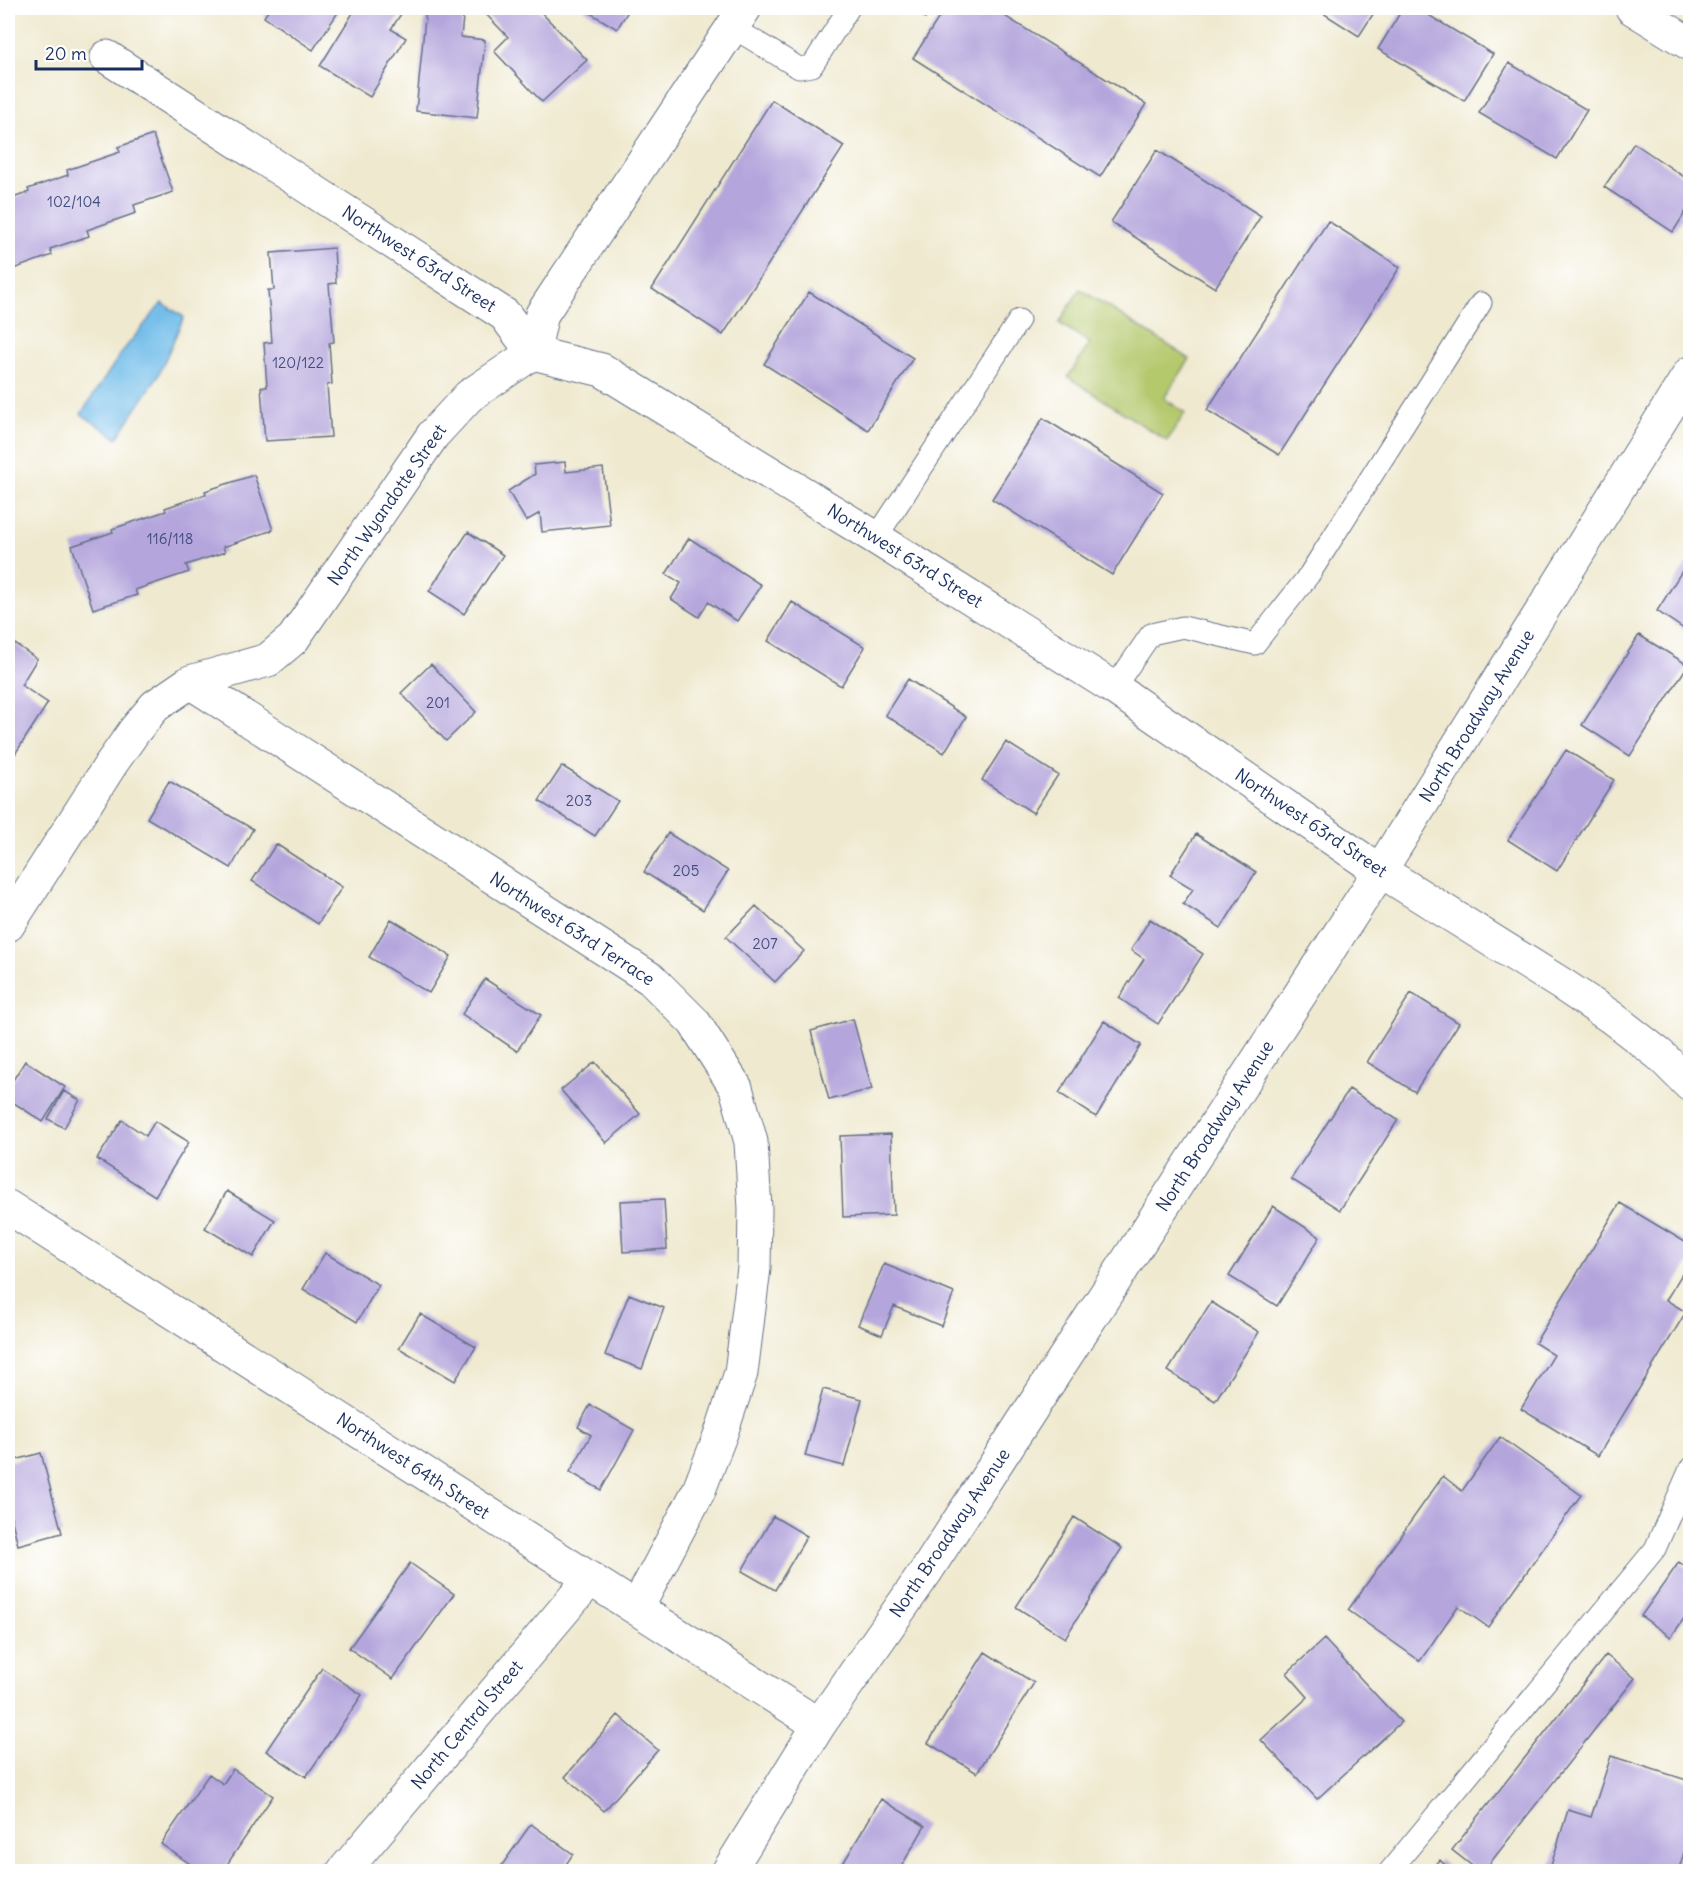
<svg xmlns="http://www.w3.org/2000/svg" width="1698" height="1879" font-family="Delius,sans-serif">
  <style>
    .green { fill: #b4c86c; stroke: #687c65; stroke-width: 1.5 }
    .water { fill: #70bce9; stroke: #4676a4; stroke-width: 1.5 }
    .building { fill: #b4a5dc }
    .lines { fill: none; stroke-linecap: round; stroke-linejoin: round }
    .lane-casing { stroke: #657086; stroke-width: 23 }
    .street-casing { stroke: #657086; stroke-width: 35 }
    .secondary-casing { stroke: #657086; stroke-width: 35 }
    .lane { stroke: #fff; stroke-width: 21 }
    .street { stroke: #fff; stroke-width: 33 }
    .secondary { stroke: #fff; stroke-width: 33 }
    .labels { text-anchor: middle; stroke-width: 4.5; stroke-linejoin: round; paint-order: stroke }
    .number-label { font-size: 15px; fill: #414c7e }
    .street-label { font-size: 18px; fill: #1b2f5e; stroke: #fff }
  </style>
  <rect width="100%" height="100%" fill="#fff"/>
  <filter id="ink" filterUnits="userSpaceOnUse"><feTurbulence type="fractalNoise" baseFrequency=".0167" numOctaves="2"/><feDisplacementMap in="SourceGraphic" scale="12" xChannelSelector="R" yChannelSelector="G"/><feConvolveMatrix kernelMatrix="1 2 1 2 8 2 1 2 1" color-interpolation-filters="sRGB"/></filter>
  <filter id="wash" filterUnits="userSpaceOnUse"><feTurbulence type="fractalNoise" baseFrequency=".008" numOctaves="4" result="noise"/><feDisplacementMap in="SourceGraphic" scale="24" xChannelSelector="R" yChannelSelector="G"/><feGaussianBlur stdDeviation="1.35" result="paint"/><feColorMatrix in="noise" values="0 0 0 0 0 0 0 0 0 0 0 0 0 0 0 0 0 1.4 0 .05"/><feComposite in="paint" operator="in"/></filter>
  <g filter="url(#wash)">
    <rect width="100%" height="100%" fill="#efe9cf"/>
    <path class="green" d="M1080,289L1190,359L1164,398L1185,413L1167,441L1068,377L1090,343L1059,323Z"/>
    <path class="water" d="M162,303L184,317L158,376L117,438L81,414L122,352Z"/>
    <g id="blocks">
      <path class="building" d="M270,8H341L313,50L264,17Z
        M356,8H405L391,29L406,38L370,97L320,66Z
        M426,8H464L461,37L485,40L477,118L416,111Z
        M480,8H537L587,60L542,102L494,51L508,37Z
        M582,8H630L617,29Z
        M909,8H932L925,18Z
        M945,8H992L1146,104L1100,177L913,58Z
        M1315,8H1377L1359,36Z
        M1403,8H1417L1493,54L1464,101L1378,49Z
        M1509,63L1587,110L1557,159L1479,113Z
        M772,100L844,146L723,335L652,289Z
        M153,135L173,192L134,205L136,213L87,230L89,236L50,249L52,255L8,271V200L29,192L28,189L68,175L67,170L120,152L118,147Z
        M1634,143L1690,181V205L1673,232L1604,187Z
        M1157,150L1261,216L1215,288L1111,222Z
        M1328,221L1400,267L1279,455L1207,410Z
        M334,248L336,283L329,284L334,342L329,343L332,384L327,385L331,437L265,441L261,387H267L264,343L272,342L268,290H274L271,253Z
        M809,292L913,358L868,430L764,364Z
        M1043,418L1163,493L1112,575L992,499Z
        M565,462L566,472L603,468L610,525L542,532L540,513L526,521L508,491L535,474L534,465Z
        M254,475L273,530L223,547L225,552L186,565L189,572L135,590L137,595L93,609L72,546L113,532L112,529L166,511L165,508L206,494L205,491Z
        M468,532L503,555L464,614L429,591Z
        M689,538L761,585L737,621L708,602L699,617L671,599L681,583L666,574Z
        M1690,558V633L1657,611Z
        M792,602L865,647L841,686L768,641Z
        M1639,635L1688,665L1630,756L1582,725Z
        M8,639L37,659L21,685L48,703L8,765Z
        M431,664L476,712L446,741L401,693Z
        M908,679L966,717L944,753L885,715Z
        M1006,742L1058,775L1033,813L982,780Z
        M1566,750L1614,780L1557,871L1508,840Z
        M562,766L618,801L595,836L539,801Z
        M169,781L253,829L231,868L147,818Z
        M668,833L728,871L703,910L644,872Z
        M1196,834L1256,872L1221,928L1183,904L1193,889L1170,875Z
        M276,844L342,887L318,924L252,881Z
        M756,906L804,951L775,982L726,937Z
        M391,919L451,956L429,993L369,957Z
        M1150,919L1203,954L1158,1024L1119,998L1144,959L1131,950Z
        M485,979L541,1015L517,1051L462,1014Z
        M1411,993L1459,1023L1415,1092L1367,1062Z
        M853,1019L872,1089L829,1100L811,1031Z
        M1104,1021L1141,1045L1096,1117L1059,1093Z
        M25,1061L65,1087L43,1122L8,1099V1088Z
        M595,1062L640,1114L606,1143L561,1090Z
        M1349,1089L1398,1120L1340,1210L1291,1179Z
        M64,1091L80,1100L64,1128L48,1119Z
        M122,1120L146,1136L155,1121L189,1142L155,1196L97,1159Z
        M891,1134L894,1215L843,1217L840,1136Z
        M227,1191L275,1220L253,1257L205,1228Z
        M664,1199L667,1249L623,1252L620,1201Z
        M1620,1203L1690,1245V1261L1666,1300L1686,1312L1598,1456L1521,1409L1554,1355L1535,1343Z
        M1273,1206L1320,1237L1277,1306L1229,1276Z
        M325,1253L379,1285L357,1322L303,1289Z
        M884,1264L954,1293L941,1326L894,1306L882,1335L858,1325Z
        M629,1294L664,1308L642,1369L605,1355Z
        M1211,1302L1259,1332L1215,1401L1168,1371Z
        M420,1314L476,1347L455,1381L399,1348Z
        M823,1389L862,1399L844,1466L805,1456Z
        M590,1405L634,1430L601,1490L570,1472L591,1435L578,1427Z
        M1500,1437L1581,1495L1488,1627L1458,1606L1420,1661L1348,1610L1443,1476L1462,1491Z
        M41,1453L62,1533L18,1545L8,1505V1462Z
        M773,1516L807,1536L775,1590L742,1571Z
        M1074,1517L1122,1548L1065,1638L1016,1607Z
        M1679,1562L1690,1570V1610L1671,1637L1641,1616Z
        M410,1563L454,1594L393,1679L349,1648Z
        M1324,1639L1401,1722L1317,1799L1261,1740L1308,1697L1287,1673Z
        M985,1652L1034,1683L977,1773L928,1743Z
        M1606,1655L1635,1678L1483,1872H1480L1452,1850Z
        M322,1668L362,1695L306,1777L266,1751Z
        M618,1715L658,1750L604,1811L565,1777Z
        M1611,1756L1690,1781V1833L1678,1872H1549L1568,1810L1591,1817Z
        M233,1769L273,1796L222,1872H202L161,1844L209,1774L223,1784Z
        M881,1799L925,1826L898,1872H838Z
        M531,1824L573,1854L561,1872H497Z
        M1440,1860L1452,1872H1429Z"/>
    </g>
  </g>
  <g filter="url(#ink)">
    <use href="#blocks" fill-opacity="0" stroke="#657086" stroke-width="1.5"/>
    <g class="lines">
      <defs>
        <path id="lane" d="M732,27L799,68L812,66L849,8
          M876,538L1019,320
          M1114,688L1151,634L1183,627L1255,644L1309,575L1481,303
          M1389,1872L1655,1549L1690,1469"/>
        <path id="street" d="M1632,8L1690,44
          M107,57L505,315L533,353L602,370L876,538L1114,688L1365,861L1563,985L1611,1017L1660,1055L1690,1085
          M190,682L651,979L694,1022L736,1088L751,1142L755,1209L754,1268L741,1373L721,1433L699,1490L637,1608
          M8,925L111,764L135,730L155,706L190,682L268,660L293,639L433,435L469,396L533,353L542,314L745,8
          M343,1872L590,1579"/>
        <path id="secondary" d="M8,1207L819,1725
          M728,1872L819,1725L927,1570L1380,871L1690,373"/>
      </defs>
      <use href="#lane" class="lane-casing"/>
      <use href="#street" class="street-casing"/>
      <use href="#secondary" class="secondary-casing"/>
      <use href="#lane" class="lane"/>
      <use href="#street" class="street"/>
      <use href="#secondary" class="secondary"/>
    </g>
  </g>
  <g class="labels">
    <g class="number-label">
      <text x="74" y="207">102/104</text>
      <text x="298" y="368">120/122</text>
      <text x="170" y="544">116/118</text>
      <text x="438" y="708">201</text>
      <text x="579" y="806">203</text>
      <text x="686" y="876">205</text>
      <text x="765" y="949">207</text>
    </g>
    <g class="street-label">
      <text transform="translate(419 259) rotate(33)" y="6">Northwest 63rd Street</text>
      <text transform="translate(387 505) rotate(-55)" y="6">North Wyandotte Street</text>
      <text transform="translate(905 556) rotate(32)" y="6">Northwest 63rd Street</text>
      <text transform="translate(1477 716) rotate(-58)" y="6">North Broadway Avenue</text>
      <text transform="translate(1311 823) rotate(34)" y="6">Northwest 63rd Street</text>
      <text transform="translate(572 929) rotate(33)" y="6">Northwest 63rd Terrace</text>
      <text transform="translate(1215 1126) rotate(-57)" y="6">North Broadway Avenue</text>
      <text transform="translate(413 1466) rotate(33)" y="6">Northwest 64th Street</text>
      <text transform="translate(950 1533) rotate(-56)" y="6">North Broadway Avenue</text>
      <text transform="translate(467 1725) rotate(-50)" y="6">North Central Street</text>
    </g>
  </g>
  <rect width="1698" height="1879" fill="none" stroke="#fff" stroke-width="30"/>
  <path d="M36 60v9h106v-9" fill="none" stroke="#1b2f5e" stroke-width="3"/>
  <text x="45" y="60" font-size="18" fill="#1b2f5e" stroke="#ffffff" stroke-width="4.5" paint-order="stroke">20 m</text>
</svg>
